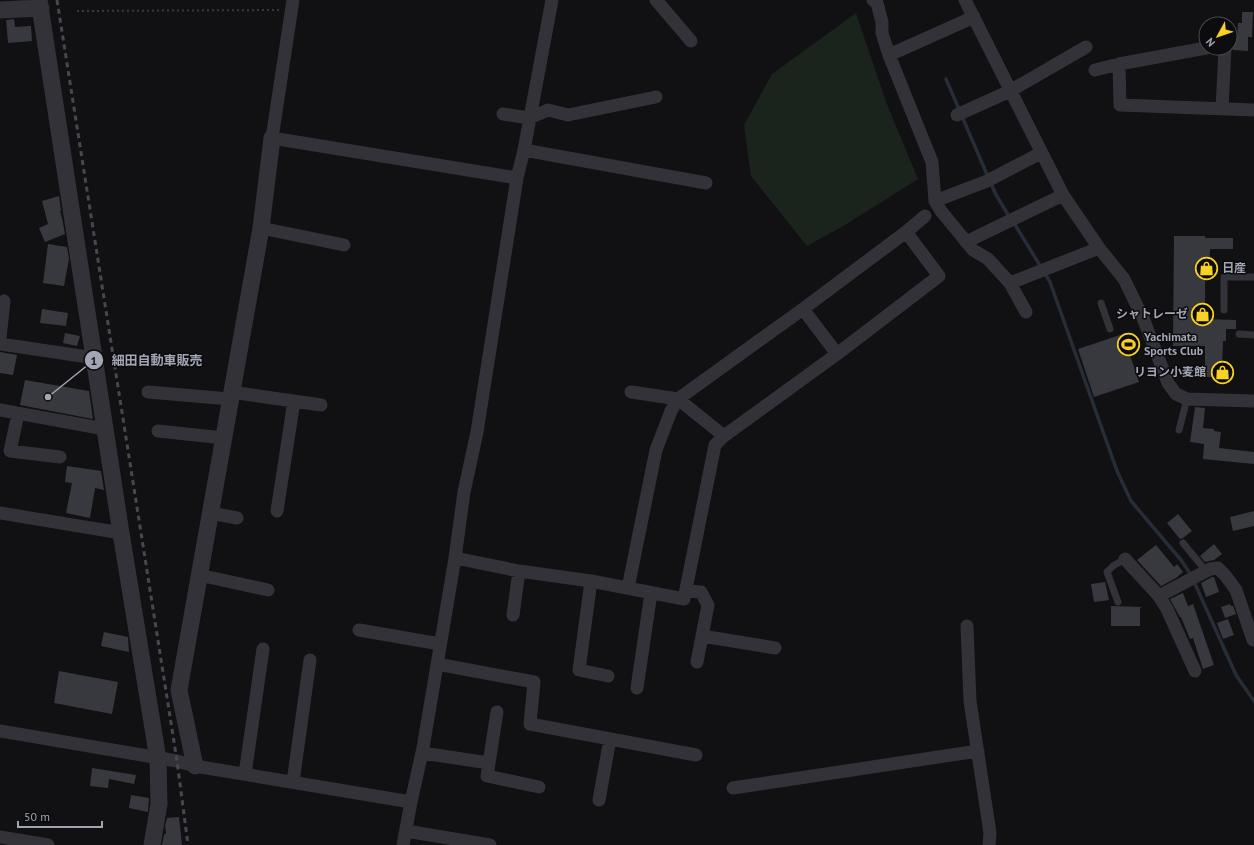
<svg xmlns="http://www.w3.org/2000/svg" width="1254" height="845" font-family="'PT Sans','Noto Sans JP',sans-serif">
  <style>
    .green { fill: #1b231d }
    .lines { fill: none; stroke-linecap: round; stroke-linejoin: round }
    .stream { stroke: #272d37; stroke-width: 3.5 }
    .building { fill: #38393e }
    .path { stroke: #38393f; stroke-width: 2; stroke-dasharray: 2 3; stroke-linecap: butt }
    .service { stroke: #323238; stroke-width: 7 }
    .minor { stroke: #323238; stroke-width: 13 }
    .tertiary { stroke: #323238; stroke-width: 17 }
    .rail { stroke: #47484f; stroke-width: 3; stroke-dasharray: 5 4; stroke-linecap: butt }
    .labels { text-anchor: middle; stroke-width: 3; stroke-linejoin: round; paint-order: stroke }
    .poi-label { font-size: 12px; font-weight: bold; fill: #a2a5b4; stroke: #0c0c0e; text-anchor: start }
    .leader { fill: none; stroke: #a2a5b4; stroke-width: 1.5 }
    .callout-dot { fill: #a2a5b4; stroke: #0c0c0e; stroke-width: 1.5 }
    .mark-label { font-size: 12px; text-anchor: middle; font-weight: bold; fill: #111 }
    .callout-label { font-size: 13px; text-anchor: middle; font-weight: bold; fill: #a2a5b4; stroke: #0c0c0e; stroke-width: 3; stroke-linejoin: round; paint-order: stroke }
  </style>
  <rect width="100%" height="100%" fill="#111113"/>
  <path class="green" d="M856,13L886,102L918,179L845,225L807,246L751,176L744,125L772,74Z"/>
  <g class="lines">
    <path class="stream" d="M946,79L988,177
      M991,183L995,193L1010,218
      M1014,223L1050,282L1117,471L1131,501L1181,560L1191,575L1236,675L1254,701"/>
  </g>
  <path class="building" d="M1242,12H1253L1252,37H1248V51L1233,50L1232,45L1230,42V38L1237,39L1238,23H1242Z
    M14,19L15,27L31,26L32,41L8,43L6,20Z
    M59,196L61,211H60L62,218L65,234L45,242L39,228L48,224L42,201Z
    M1174,236H1205V238H1233V249H1210L1209,273H1205V319L1236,320V329H1226V341H1223L1222,368H1225V377H1205V346H1173Z
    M48,244L67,247L69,259L64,286L43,283Z
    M42,309L68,313L66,326L40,323Z
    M65,333L80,336L77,346L63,343Z
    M1123,334L1139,382L1094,397L1078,349Z
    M0,352L17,355L13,375L0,373Z
    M25,380L89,391L93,419L20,405Z
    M1195,407L1205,408L1203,428L1214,429V431L1221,432L1219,448L1254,452V464L1203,459L1204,444L1190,442Z
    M67,466L101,471L104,490L95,488L90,518L66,513L72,483L65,482Z
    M1254,511V526L1233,531L1230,517Z
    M1178,514L1192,531L1183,538L1180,539L1167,523Z
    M1214,544L1222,554L1214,560L1205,562L1200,556Z
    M1156,545L1174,567L1177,564L1183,572L1176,578L1161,586L1137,560Z
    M1212,577H1214L1219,592L1206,597L1201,583Z
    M1105,582L1109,600L1094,602L1091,584Z
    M1183,593L1188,606L1193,604L1214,665L1203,669L1193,638L1190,639L1181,617H1180L1170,599Z
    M1230,604L1231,606H1233L1236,614L1225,618L1221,607Z
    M1111,606L1142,607L1140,608V626H1111Z
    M1228,619L1234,635L1223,639L1217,623Z
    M104,632L128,637L129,652L101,646Z
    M59,671L118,682L112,714L54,703Z
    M92,768L136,775L134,784L109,779L108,788L90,786Z
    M131,795L149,798L148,812L129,808Z
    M179,817L182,845H162L164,835L166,833L165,826L167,818Z"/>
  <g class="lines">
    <path class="path" d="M77,11L280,10"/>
    <path class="service" d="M1101,303L1110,329
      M1224,310V277H1254
      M1239,334L1254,335
      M1179,430L1187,399
      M1183,543L1206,571
      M1118,602L1107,572L1113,566L1125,559"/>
    <path class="minor" d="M293,0L272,138L517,178
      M656,0L691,41
      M873,0L877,3L882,22V33L889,55L932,162L935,201L941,211L973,250L988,259L1010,283L1026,312
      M965,0L1063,195L1099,248L1124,279L1143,318L1168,383L1176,394L1187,399L1254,401
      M889,55L974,17
      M1119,64L1120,105L1254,110
      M1095,70L1119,64L1206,48
      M1222,109L1225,48
      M503,114L529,118L548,110L568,115L656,97
      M957,115L1010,91L1086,47
      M524,150L706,183
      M935,201L987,181L1041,153
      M261,228L344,245
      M966,242L1063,195
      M1010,283L1099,248
      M803,309L837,354
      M0,338L4,301
      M0,344L95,358
      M148,392L230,399
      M231,392L321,405
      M631,392L678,399L724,436
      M0,410L105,429
      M18,414L10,451L60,457
      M158,431L224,438
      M277,511L294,401
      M0,513L121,533
      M210,513L237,518
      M455,558L519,571L591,581L684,599L715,445L724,436L837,354L939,276L906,232L925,216
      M1125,559L1159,596L1167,609L1195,671
      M199,575L268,590
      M591,581L579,670L608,676
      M628,588L656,450L671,411L678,399L803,309L906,232
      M686,591L701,592L708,605L697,662
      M1159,596L1210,569L1218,568L1225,575L1236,590L1253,640L1254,639
      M513,615L519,571
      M967,626L970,701L990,833L989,845
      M359,630L440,644
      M702,636L775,648
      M437,664L534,682L530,724L696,755
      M637,688L651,593
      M0,731L177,761L195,766L411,802
      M422,753L489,763L497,712
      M489,763L487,776L539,787
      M245,774L263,649
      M293,782L310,660
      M733,788L978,751
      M599,800L610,739
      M406,831L490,845
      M0,837L48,845
      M403,845L411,802L423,748L455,558L464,492L477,432L517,178L524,150L552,0"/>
    <path class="tertiary" d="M39,0L121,533L158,759L159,804L152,845
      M0,10L41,8
      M195,766L179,690L261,228L272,138"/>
    <path class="rail" d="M57,0L177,761L188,845"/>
  </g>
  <defs>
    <symbol id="shop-ring" viewBox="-11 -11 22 22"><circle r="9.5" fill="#0c0c0e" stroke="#f8d124" stroke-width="1.5"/><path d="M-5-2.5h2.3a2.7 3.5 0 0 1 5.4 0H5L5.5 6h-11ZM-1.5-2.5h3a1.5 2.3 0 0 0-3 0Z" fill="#f8d124"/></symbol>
    <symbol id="stadium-ring" viewBox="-11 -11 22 22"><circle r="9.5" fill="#0c0c0e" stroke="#f8d124" stroke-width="1.5"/><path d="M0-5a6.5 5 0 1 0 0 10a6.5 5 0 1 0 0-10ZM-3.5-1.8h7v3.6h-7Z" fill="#f8d124"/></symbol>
  </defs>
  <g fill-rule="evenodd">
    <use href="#shop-ring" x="1194" y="256" width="25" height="25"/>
    <use href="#shop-ring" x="1190" y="302" width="25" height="25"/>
    <use href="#stadium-ring" x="1116" y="332" width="25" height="25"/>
    <use href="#shop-ring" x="1210" y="360" width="25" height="25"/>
  </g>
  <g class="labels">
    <g class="poi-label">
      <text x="1222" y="272">日産</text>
      <text x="1188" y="318" text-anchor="end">シャトレーゼ</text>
      <text x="1144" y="341">Yachimata<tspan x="1144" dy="14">Sports Club</tspan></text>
      <text x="1206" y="376" text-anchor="end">リヨン小麦館</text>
    </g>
  </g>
  <path class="leader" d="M48 397L94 360"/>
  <g class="callout-dot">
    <circle cx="48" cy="397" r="4"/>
    <circle cx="94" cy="360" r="10"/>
  </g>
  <g class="mark-label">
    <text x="94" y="365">1</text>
  </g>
  <g class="callout-label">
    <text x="157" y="365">細田自動車販売</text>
  </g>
  <g transform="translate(1218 36) rotate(230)"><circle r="19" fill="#0c0c0e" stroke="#484950"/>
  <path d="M0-3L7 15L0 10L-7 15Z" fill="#f8d124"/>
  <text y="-6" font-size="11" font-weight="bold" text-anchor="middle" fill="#a2a5b4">N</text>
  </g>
  <path d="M18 821v6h84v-6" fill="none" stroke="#a2a5b4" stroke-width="2"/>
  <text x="24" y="821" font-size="12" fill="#a2a5b4" stroke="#0c0c0e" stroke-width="3" paint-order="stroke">50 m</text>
</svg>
